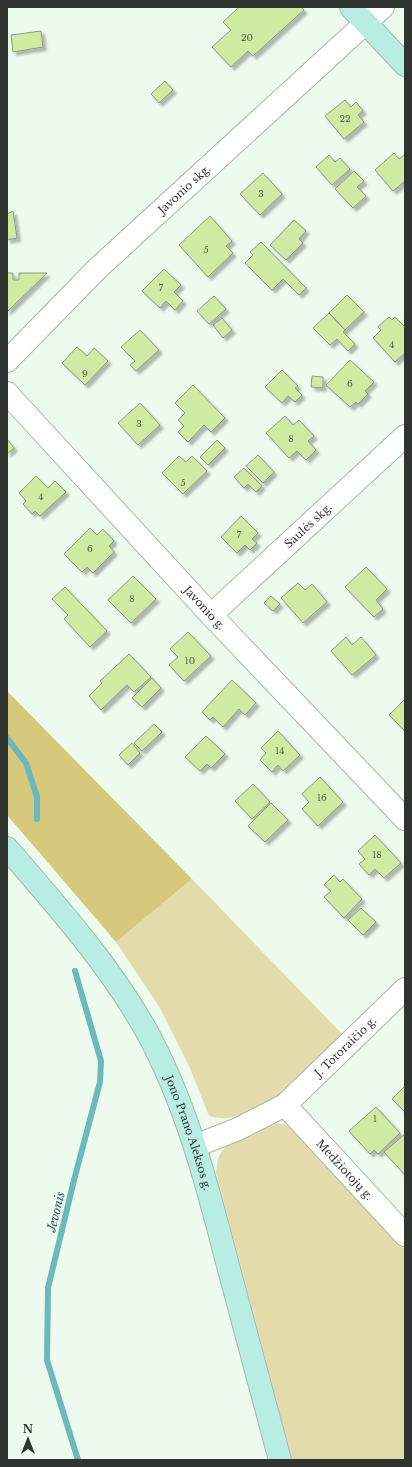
<svg xmlns="http://www.w3.org/2000/svg" width="412" height="1467" font-family="'Libre Baskerville',serif">
  <style>
    .green { fill: #e4dbaa }
    .forest { fill: #d7c97c }
    .lines { fill: none; stroke-linecap: round; stroke-linejoin: round }
    .stream { stroke: #6cb8bb; stroke-width: 6 }
    .building { fill: #cfeaa1; stroke: #919789; filter: url(#shadow) }
    .street-casing { stroke: #a9b7ab; stroke-width: 24 }
    .secondary-casing { stroke: #a9b7ab; stroke-width: 24 }
    .street { stroke: #fff; stroke-width: 22 }
    .secondary { stroke: #b8ede3; stroke-width: 22 }
    .labels { text-anchor: middle; stroke-width: 3; stroke-linejoin: round; paint-order: stroke }
    .number-label { font-size: 9px; fill: #57624c }
    .street-label { font-size: 11px; fill: #2f3430; stroke: #edfbef }
    .water-label { font-size: 12px; font-style: italic; fill: #2b5b5e; stroke: #edfbef }
  </style>
  <defs>
    <filter id="shadow"><feDropShadow dx="3.5" dy="3.5" stdDeviation="1" flood-color="#0004"/></filter>
  </defs>
  <rect width="100%" height="100%" fill="#edfbef"/>
  <path class="green" d="M192,879L343,1035C310,1067 274,1109 228,1118C222,1119 215,1117 209,1116L189,1066L160,1008L116,942Z
    M275,1123L289,1125L298,1133L405,1250V1460H292L216,1172C217,1167 217,1161 219,1156C227,1139 259,1131 275,1123Z"/>
  <path class="forest" d="M7,691L192,879L116,942L7,815Z"/>
  <g class="lines">
    <path class="stream" d="M7,738L26,763L37,797V819
      M75,971L101,1061L100,1082L74,1180L48,1288L47,1360L78,1460"/>
  </g>
  <path class="building" d="M239,7H301L304,10L253,56L248,51L231,67L212,47L231,30L223,22Z
    M41,31L43,47L13,52L11,35Z
    M165,81L173,90L159,103L151,94Z
    M345,100L351,107L356,102L363,111L358,115L364,122L344,139L325,116Z
    M394,153L399,159L404,155L405,156V181L393,191L375,170Z
    M329,155L335,162L340,158L350,169L332,185L316,167Z
    M354,171L364,181L357,187L366,196L353,208L335,189Z
    M263,173L282,194L260,215L240,194Z
    M13,211L17,238L7,240V214Z
    M210,216L232,241L226,246L233,253L208,277L179,245Z
    M294,220L306,231L299,239L303,243L286,260L270,245Z
    M261,242L306,288L299,295L283,279L272,290L245,263L253,255L250,252Z
    M164,269L181,285L174,292L183,301L175,310L166,301L160,308L142,291Z
    M7,273H13V280H19V273H47L7,312Z
    M347,295L364,312L345,330L329,313Z
    M214,296L226,309L209,324L197,311Z
    M329,313L345,330L343,332L355,344L348,351L337,339L330,345L313,328Z
    M389,317L392,320L395,317L405,327V353L395,362L373,338L381,330L378,327Z
    M222,318L232,330L223,338L213,325Z
    M140,330L159,350L136,371L130,365L135,361L121,347Z
    M77,347L87,356L94,348L108,361L85,385L62,363Z
    M350,360L374,382L365,391L368,394L358,404L356,402L350,407L326,385Z
    M282,370L298,386L295,388L302,395L295,402L288,396L282,403L265,387Z
    M312,376L323,377V388L311,387Z
    M193,385L225,418L211,432L204,425L188,442L178,432L184,426L178,420L185,413L175,403Z
    M140,403L160,425L138,445L118,423Z
    M285,416L293,425L299,420L314,436L308,441L316,450L306,460L297,451L289,458L266,433Z
    M7,439L14,448L7,454Z
    M217,440L225,448L208,465L200,457Z
    M258,455L274,472L263,483L246,466Z
    M179,456L186,462L192,456L207,471L183,494L162,473Z
    M244,468L262,486L256,492L248,484L244,488L234,477Z
    M36,476L48,488L55,481L66,492L40,516L35,511L32,514L23,504L26,501L19,493Z
    M241,516L258,533L252,539L257,543L250,550L245,545L237,553L221,537Z
    M90,528L97,535L103,529L114,541L109,546L114,552L93,573L87,567L82,572L64,554Z
    M366,567L387,589L376,600L383,609L374,617L345,587Z
    M133,576L156,599L131,623L108,600Z
    M298,583L305,590L312,584L327,602L303,623L281,598Z
    M65,587L107,631L90,647L64,619L68,615L52,599Z
    M271,596L280,604L273,611L264,603Z
    M188,632L211,656L184,681L169,665L178,657L170,649Z
    M346,637L352,645L361,637L376,655L352,675L331,651Z
    M129,654L151,677L134,692L127,685L101,710L89,696L102,683L100,681Z
    M152,678L161,688L142,707L132,698Z
    M232,680L256,703L245,715L239,709L223,727L213,717L210,720L202,712Z
    M405,699V731L389,715Z
    M154,724L162,732L142,751L134,743Z
    M278,731L300,755L283,771L278,765L272,772L260,760L266,753L261,748Z
    M206,736L225,754L211,768L207,764L200,771L185,757Z
    M132,743L140,753L128,765L119,755Z
    M320,777L343,802L318,826L302,809L309,802L302,794Z
    M253,784L270,802L252,819L235,801Z
    M271,803L288,820L265,842L248,826Z
    M375,835L401,863L384,878L375,869L369,875L359,864L365,859L358,851Z
    M334,875L340,882L343,879L362,899L344,918L324,897L331,891L324,885Z
    M361,908L376,922L363,935L348,920Z
    M405,1086V1112L392,1099Z
    M376,1107L400,1133L378,1154L374,1150L370,1154L349,1131Z
    M405,1134V1175L384,1152Z"/>
  <g class="lines">
    <defs>
      <g id="street">
        <path id="s1" d="M7,361L97,269L383,7"/>
        <path id="s2" d="M7,393L211,615L405,819"/>
        <path id="s3" d="M211,615L405,436"/>
        <path id="s4" d="M285,1105L405,1235"/>
        <path id="s5" d="M195,1146L238,1129L285,1105L405,989"/>
      </g>
      <g id="secondary">
        <path d="M351,7L405,65"/>
        <path id="s6" d="M7,848C57,906 108,963 146,1030C185,1101 206,1180 226,1258C244,1326 262,1393 280,1460"/>
      </g>
    </defs>
    <use href="#street" class="street-casing"/>
    <use href="#secondary" class="secondary-casing"/>
    <use href="#street" class="street"/>
    <use href="#secondary" class="secondary"/>
  </g>
  <g class="labels">
    <g class="number-label">
      <text x="247" y="41">20</text>
      <text x="345" y="122">22</text>
      <text x="261" y="197">3</text>
      <text x="206" y="253">5</text>
      <text x="161" y="291">7</text>
      <text x="392" y="348">4</text>
      <text x="85" y="377">9</text>
      <text x="350" y="387">6</text>
      <text x="139" y="427">3</text>
      <text x="291" y="442">8</text>
      <text x="183" y="486">5</text>
      <text x="41" y="500">4</text>
      <text x="239" y="538">7</text>
      <text x="90" y="552">6</text>
      <text x="132" y="602">8</text>
      <text x="190" y="664">10</text>
      <text x="280" y="754">14</text>
      <text x="322" y="801">16</text>
      <text x="377" y="858">18</text>
      <text x="375" y="1122">1</text>
    </g>
    <g class="street-label">
      <text dy="4" stroke="none"><textPath href="#s1" startOffset="247">Javonio skg.</textPath></text>
      <text dy="4" stroke="none"><textPath href="#s3" startOffset="132">Saulės skg.</textPath></text>
      <text dy="4" stroke="none"><textPath href="#s2" startOffset="292">Javonio g.</textPath></text>
      <text dy="4" stroke="none"><textPath href="#s5" startOffset="183">J. Totoraičio g.</textPath></text>
      <text dy="4" stroke="none"><textPath href="#s6" startOffset="341">Jono Prano Aleksos g.</textPath></text>
      <text dy="4" stroke="none"><textPath href="#s4" startOffset="88">Medžiotojų g.</textPath></text>
    </g>
    <g class="water-label">
      <text transform="translate(56 1212) rotate(-76)" y="4">Jevonis</text>
    </g>
  </g>
  <rect width="412" height="1467" fill="none" stroke="#2f3430" stroke-width="16"/>
  <g transform="translate(28 1439)" stroke="#edfbef" stroke-width="3" paint-order="stroke">
  <path d="M0-3L7 15L0 10L-7 15Z" fill="#2f3430"/>
  <text y="-6" font-size="11" font-weight="bold" text-anchor="middle" fill="#2f3430">N</text>
  </g>
</svg>
